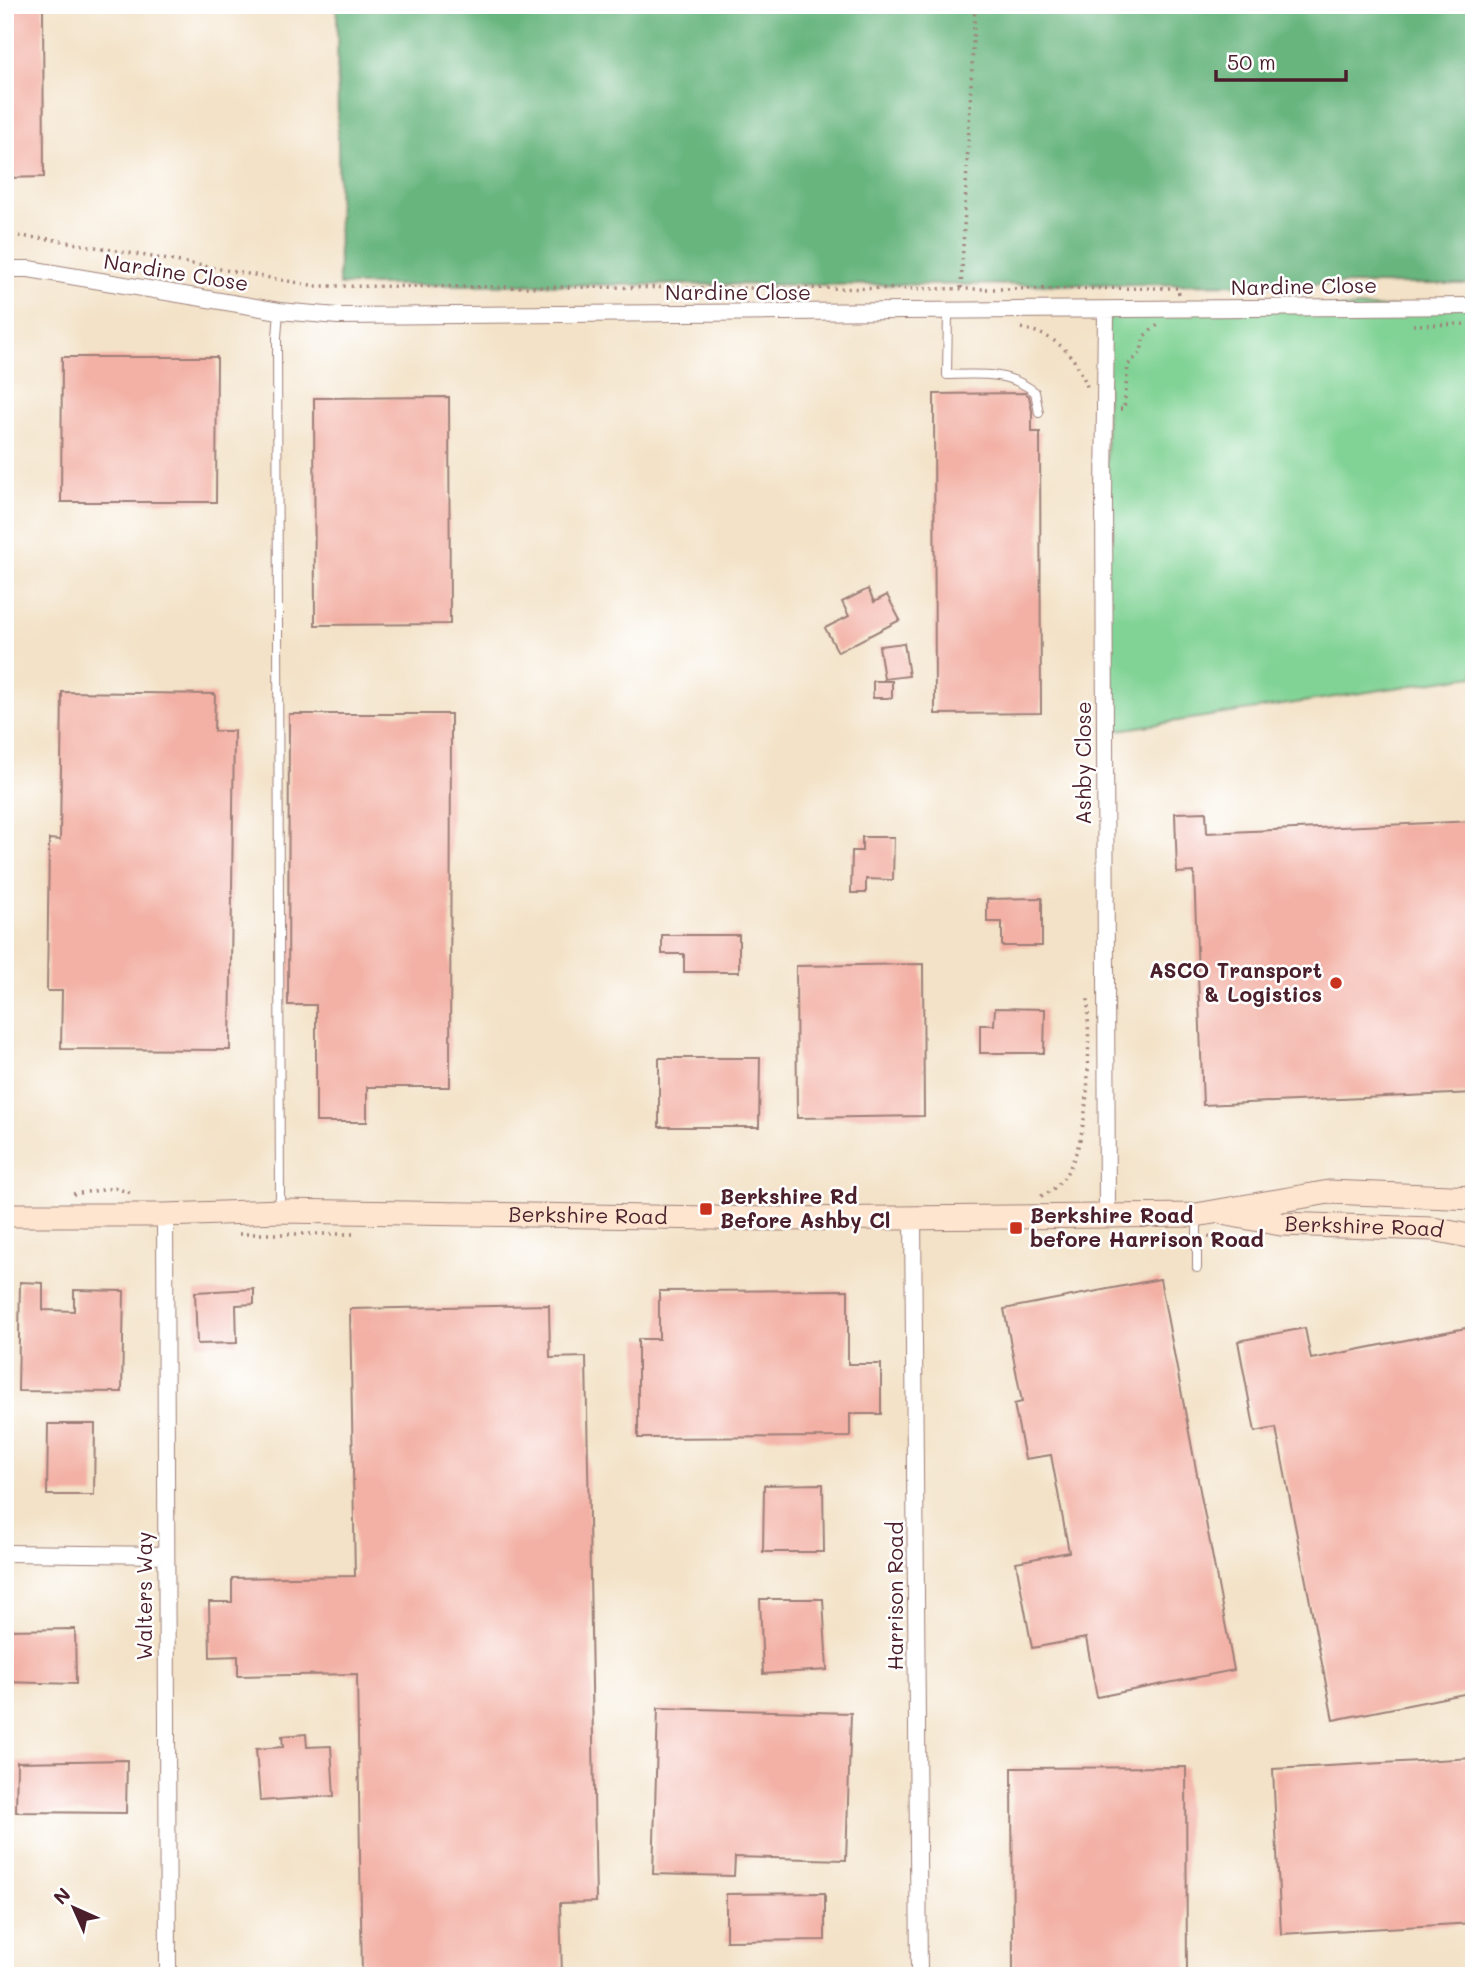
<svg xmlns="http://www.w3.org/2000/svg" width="1479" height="1981" font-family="Mali,sans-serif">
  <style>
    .green { fill: #81d395; stroke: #667960; stroke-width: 2 }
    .forest { fill: #68b57e; stroke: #596a54; stroke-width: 2 }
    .building { fill: #f3b0a4 }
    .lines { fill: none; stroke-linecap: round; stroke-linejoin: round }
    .lane-casing { stroke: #9e8079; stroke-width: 10 }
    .street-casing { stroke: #9e8079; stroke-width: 18 }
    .secondary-casing { stroke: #9e8079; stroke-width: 25 }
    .path { stroke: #9e8079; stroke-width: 3.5; stroke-dasharray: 2 5; stroke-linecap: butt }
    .lane { stroke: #fff; stroke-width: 8 }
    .street { stroke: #fff; stroke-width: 16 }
    .secondary { stroke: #fde5d0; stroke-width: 23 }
    .poi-dot { fill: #c8321e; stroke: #fff; stroke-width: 2.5 }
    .labels { text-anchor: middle; stroke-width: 5; stroke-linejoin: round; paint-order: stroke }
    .street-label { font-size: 21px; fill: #4a1f2b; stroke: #fff }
    .poi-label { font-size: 21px; font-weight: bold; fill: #4a1f2b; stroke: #fff; text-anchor: start }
  </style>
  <rect width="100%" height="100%" fill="#fff"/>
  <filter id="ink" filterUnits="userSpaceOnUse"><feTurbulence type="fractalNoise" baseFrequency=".0143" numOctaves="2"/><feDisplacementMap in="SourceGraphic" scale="14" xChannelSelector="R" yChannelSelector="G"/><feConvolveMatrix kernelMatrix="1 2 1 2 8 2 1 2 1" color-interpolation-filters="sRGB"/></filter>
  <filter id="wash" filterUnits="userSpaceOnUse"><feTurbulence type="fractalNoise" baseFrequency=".00686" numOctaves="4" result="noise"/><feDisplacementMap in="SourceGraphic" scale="28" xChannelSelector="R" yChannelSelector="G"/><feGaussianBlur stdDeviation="1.57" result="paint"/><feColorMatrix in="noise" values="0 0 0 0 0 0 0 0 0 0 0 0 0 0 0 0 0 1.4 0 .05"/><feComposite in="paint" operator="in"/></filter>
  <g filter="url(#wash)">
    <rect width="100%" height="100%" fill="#f3e2c7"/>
    <path class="green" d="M1474,306V676L1105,732L1107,311Z"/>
    <path class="forest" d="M337,5H1474V284L339,285Z"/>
    <g id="blocks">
      <path class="building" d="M5,5H43L44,177L5,178Z
        M62,357H217L216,502H61Z
        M1025,393L1029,396L1032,411V432H1040L1041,713L935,714L934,394Z
        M449,397L450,624L315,625L314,398Z
        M868,589L874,602L887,595L900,620L838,652L825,628L849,616L842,602Z
        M904,643L909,676L884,679L879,646Z
        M873,681H892V698H873Z
        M62,692L215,694L214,731H234L230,1050L61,1049L62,991H47L49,839L60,840Z
        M289,714H451L450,1087H367V1122H316V1005H288Z
        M1206,812L1207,833L1474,821V1093L1203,1105L1194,872L1177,873L1175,813Z
        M862,837H894L893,880L866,879V893H851L852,851H862Z
        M1042,898V946H1002V922H987V899Z
        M662,935H739V972H684V954H662Z
        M923,964L924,1116L797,1118L796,966Z
        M995,1008L1045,1009L1044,1053H980V1025H994Z
        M659,1058H760L759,1127H659Z
        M1160,1279L1234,1670L1097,1697L1086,1638L1032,1648L1016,1562L1069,1552L1051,1455L1025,1459L1014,1404L1022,1402L1004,1309Z
        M20,1282L43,1283V1310L74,1311V1290L124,1291L122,1392L18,1391Z
        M254,1289V1304L236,1305L237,1343L197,1344L195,1292Z
        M848,1290V1364H881V1414H850V1437L638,1438V1339H659V1291Z
        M549,1305L550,1358L586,1357L596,1902L560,1903L562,1976H362L357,1674L238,1676V1656L210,1657L209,1602H232V1578L355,1576L350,1309Z
        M1305,1328L1311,1359L1466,1328L1474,1355V1692L1333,1720L1276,1428L1255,1432L1238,1341Z
        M48,1424H95L94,1495H47Z
        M823,1484L824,1552H763L764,1485Z
        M760,1599H823L827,1670L763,1674Z
        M75,1629L76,1684L5,1682V1630Z
        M658,1708L851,1713L846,1860L735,1857L734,1876L653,1874Z
        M306,1734L307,1747L331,1746L334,1796L260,1801L256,1749L283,1747L282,1736Z
        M1474,1758V1923L1281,1934L1273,1769Z
        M127,1760L126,1813L16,1812L17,1762Z
        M1186,1767L1187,1976H1013L1012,1768Z
        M825,1893V1940L726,1941V1894Z"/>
    </g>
  </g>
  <g filter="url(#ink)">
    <use href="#blocks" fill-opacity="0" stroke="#9e8079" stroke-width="2"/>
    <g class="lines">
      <defs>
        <path id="lane" d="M279,311L277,337L280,1208
          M948,312L947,375C980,374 1008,371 1035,392L1039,413
          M1197,1218V1268"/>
        <path id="street" d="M5,269H29L279,311L338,316L1474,306
          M1106,311L1104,495L1107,1215
          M165,1215L168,1976
          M913,1216L919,1976
          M5,1553L166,1555"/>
        <g id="secondary">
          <path id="s1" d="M1227,1214L1281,1224L1433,1229L1474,1237"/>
          <path id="s2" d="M5,1215H165L280,1211L778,1219L1010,1217L1196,1215L1329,1192L1474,1198"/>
        </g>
      </defs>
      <use href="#lane" class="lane-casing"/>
      <use href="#street" class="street-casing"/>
      <use href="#secondary" class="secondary-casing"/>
      <path class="path" d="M5,235L50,239L316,286L986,289
        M961,288L975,5
        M986,289L1178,288L1179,295
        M1413,325L1474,324
        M1021,328C1057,335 1076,355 1088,389
        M1120,409H1124L1128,365L1141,352L1144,336L1158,325
        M73,1194L115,1188L134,1194
        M1041,1196C1097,1174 1088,1049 1088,999
        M239,1234H354
        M1208,1237L1239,1238"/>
      <use href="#lane" class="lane"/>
      <use href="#street" class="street"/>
      <use href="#secondary" class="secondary"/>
    </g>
  </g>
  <g class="poi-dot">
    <circle cx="1336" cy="983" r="7"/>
    <rect x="699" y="1202" width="14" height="14" rx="3.5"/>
    <rect x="1009" y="1221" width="14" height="14" rx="3.5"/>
  </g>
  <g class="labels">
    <g class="street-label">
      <text transform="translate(176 273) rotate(9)" y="7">Nardine Close</text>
      <text transform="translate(1304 287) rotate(-1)" y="7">Nardine Close</text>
      <text x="738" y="300">Nardine Close</text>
      <text transform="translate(1084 763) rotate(-90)" y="7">Ashby Close</text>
      <text dy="7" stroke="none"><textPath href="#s2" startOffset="583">Berkshire Road</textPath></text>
      <text dy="7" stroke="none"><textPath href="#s1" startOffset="138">Berkshire Road</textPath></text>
      <text transform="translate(145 1596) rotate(-90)" y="7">Walters Way</text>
      <text transform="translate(896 1596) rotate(-90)" y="7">Harrison Road</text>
    </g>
    <g class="poi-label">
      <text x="1322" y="978" text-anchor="end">ASCO Transport<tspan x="1322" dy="24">&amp; Logistics</tspan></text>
      <text x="720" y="1204">Berkshire Rd<tspan x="720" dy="24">Before Ashby Cl</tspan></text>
      <text x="1030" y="1223">Berkshire Road<tspan x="1030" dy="24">before Harrison Road</tspan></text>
    </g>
  </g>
  <rect width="1479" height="1981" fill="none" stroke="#fff" stroke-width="28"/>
  <g transform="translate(74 1908) rotate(315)" stroke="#ffffff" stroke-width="5" paint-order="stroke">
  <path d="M0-5L12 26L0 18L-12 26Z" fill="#4a1f2b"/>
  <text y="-10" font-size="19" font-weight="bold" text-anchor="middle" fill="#4a1f2b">N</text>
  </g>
  <path d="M1216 70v10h130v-10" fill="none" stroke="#4a1f2b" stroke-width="3.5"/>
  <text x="1227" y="70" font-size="21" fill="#4a1f2b" stroke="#ffffff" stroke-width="5" paint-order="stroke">50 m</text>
</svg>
